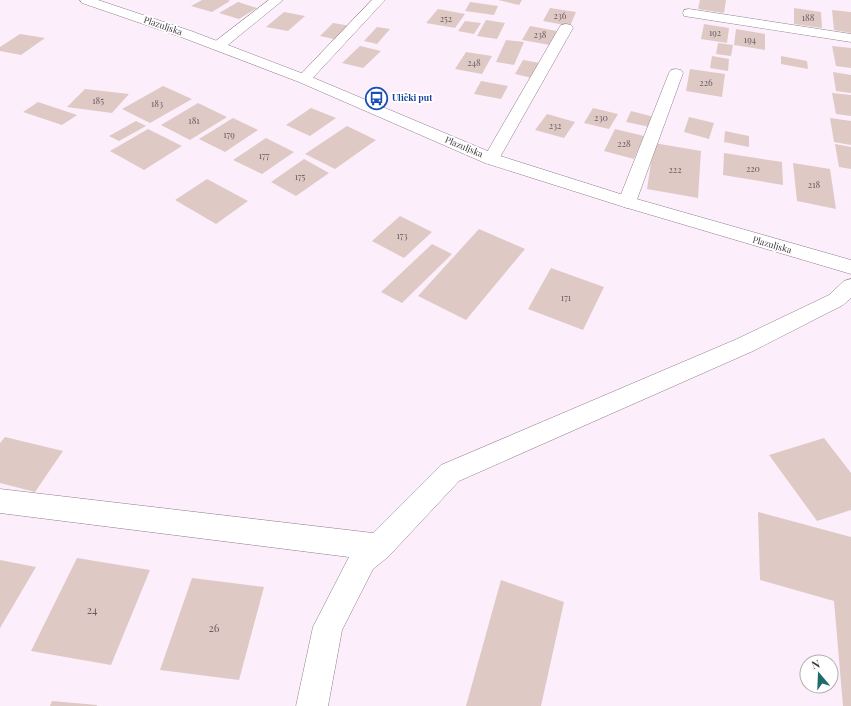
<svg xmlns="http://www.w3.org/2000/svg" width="851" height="706" font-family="'Playfair Display',serif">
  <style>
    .building { fill: #dec9c5 }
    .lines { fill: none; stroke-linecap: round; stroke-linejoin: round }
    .minor-casing { stroke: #8d7f8b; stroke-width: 1 }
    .major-casing { stroke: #8d7f8b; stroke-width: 1 }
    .minor { fill: #fff; fill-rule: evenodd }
    .major { fill: #fff; fill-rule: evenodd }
    .labels { text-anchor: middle; stroke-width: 3.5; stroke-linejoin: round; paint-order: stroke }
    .number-label { font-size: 9px; fill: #665c5f }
    .far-street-label { font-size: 9px; fill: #3e383d; stroke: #fff }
    .far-transit-label { font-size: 9px; font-weight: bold; fill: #164399; stroke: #fff; text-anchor: start }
    .near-number-label { font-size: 11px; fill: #665c5f }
  </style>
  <rect width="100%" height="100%" fill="#fdeefb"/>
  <path class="building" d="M202,0H228L230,1L212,12L191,6Z
    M498,0H522L519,5Z
    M700,0H726L724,13L698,9Z
    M238,2L257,8L239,19L219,13Z
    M470,2L498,6L494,15L465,11Z
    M550,8L576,12L570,26L543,21Z
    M794,8L821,12L822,28L794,24Z
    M438,9L465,14L455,28L426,23Z
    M832,10L851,12V33L834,30Z
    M284,12L305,16L288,31L266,27Z
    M486,20L505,23L497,39L477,36Z
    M465,21L481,23L474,34L458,31Z
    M333,23L351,26L338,40L320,36Z
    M704,24L729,28L727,43L701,39Z
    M530,26L557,31L550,45L522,40Z
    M377,27L390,29L377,44L364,41Z
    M736,29L765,34V50L734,45Z
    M20,34L45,38L21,55L0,51V47Z
    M506,40L524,42L514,65L496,62Z
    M718,43L733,45L731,56L716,54Z
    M360,46L381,51L363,68L342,63Z
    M832,46L851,48V68L836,66Z
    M466,52L492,56L482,74L455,69Z
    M712,56L729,59L728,71L710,68Z
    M781,56L807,61L808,69L781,64Z
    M523,60L540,63L532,78L515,74Z
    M690,69L725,74L722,97L686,91Z
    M833,72L851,75V93L836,91Z
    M481,81L508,86L501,99L474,94Z
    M163,86L192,99L150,123L122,109Z
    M85,89L129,94L112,113L67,107Z
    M832,93L851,95V116L836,114Z
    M38,102L77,115L62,125L23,112Z
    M198,103L227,117L190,140L161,125Z
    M311,108L336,118L310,136L286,125Z
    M593,108L618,114L609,129L584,123Z
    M631,111L654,117L650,127L626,122Z
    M547,114L575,122L564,138L535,130Z
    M689,117L714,123L709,139L684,132Z
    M233,118L258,130L225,152L199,139Z
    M830,118L851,121V145L834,142Z
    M136,121L146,126L119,141L109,136Z
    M347,126L376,140L335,169L305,154Z
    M148,129L182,146L144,170L110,151Z
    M615,129L644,136L634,159L604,151Z
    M725,131L749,136V147L724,142Z
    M266,138L294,152L262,174L233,160Z
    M654,143L701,151L698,198L647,189Z
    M835,144L851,147V169L839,167Z
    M724,153L782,162L783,185L723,175Z
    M304,159L329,173L296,196L271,182Z
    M793,163L830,169L836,209L797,201Z
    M207,179L248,201L216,224L175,200Z
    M400,216L432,232L404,258L372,241Z
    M479,229L525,249L466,320L418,296Z
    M432,244L452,254L402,303L381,292Z
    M551,268L604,287L583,330L528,309Z
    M5,437L63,451L35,492L0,483V443Z
    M824,438L851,473V510L817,521L769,455Z
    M758,512L851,537V706H843L834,601L760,580Z
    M77,558L150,570L111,665L31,651Z
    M0,560L36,567L0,628Z
    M192,578L264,587L239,680L160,670Z
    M501,580L564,602L541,706H466Z
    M52,701L97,705V706H50Z"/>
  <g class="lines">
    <defs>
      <path id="minor" d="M269,0H283L223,49H213L211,46L213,43Z
        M372,0H385L309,82L304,83L299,82L297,79L299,76Z
        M689,9L851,34V42L684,16L683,13L684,10Z
        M566,24L571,25L573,28L499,159L497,163L491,164L485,163L483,159L559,28L561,25Z
        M676,69L681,70L683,73L636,202L633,206L627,208L621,206L618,202L669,73L671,70Z
        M851,279V298L843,305L753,351L459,481L388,557L373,569L342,630L328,706H296L313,627L349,557L0,513V489L373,533L441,465L737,339L829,295L844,281Z"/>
      <path id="major" d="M80,0H98L191,31L309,76L497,155L633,198L851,260V274L621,206L485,163L299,82L181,37L82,3Z"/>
    </defs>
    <use href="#minor" class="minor-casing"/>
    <use href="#major" class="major-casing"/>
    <use href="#minor" class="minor"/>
    <use href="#major" class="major"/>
  </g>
  <defs>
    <symbol id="bus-ring" viewBox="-11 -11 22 22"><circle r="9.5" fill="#fff" stroke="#1a4fb4" stroke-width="1.5"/><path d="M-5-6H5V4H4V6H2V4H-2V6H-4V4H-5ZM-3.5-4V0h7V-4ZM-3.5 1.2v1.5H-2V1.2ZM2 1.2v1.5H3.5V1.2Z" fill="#1a4fb4"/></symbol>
  </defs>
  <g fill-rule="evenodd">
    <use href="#bus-ring" x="364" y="86" width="25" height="25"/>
  </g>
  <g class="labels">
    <g class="number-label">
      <text x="560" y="19">236</text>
      <text x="808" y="21">188</text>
      <text x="446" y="22">252</text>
      <text x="715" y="36">192</text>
      <text x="540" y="38">238</text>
      <text x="750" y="43">194</text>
      <text x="474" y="66">248</text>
      <text x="706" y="86">226</text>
      <text x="98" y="104">185</text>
      <text x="157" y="107">183</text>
      <text x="601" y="121">230</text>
      <text x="194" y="124">181</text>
      <text x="555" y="129">232</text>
      <text x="229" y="138">179</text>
      <text x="624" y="147">228</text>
      <text x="264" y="159">177</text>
      <text x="753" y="172">220</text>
      <text x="675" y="173">222</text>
      <text x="300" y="180">175</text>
      <text x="814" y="188">218</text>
      <text x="402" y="239">173</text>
      <text x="566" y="301">171</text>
    </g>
    <g class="far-street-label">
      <text transform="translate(163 26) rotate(19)" y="3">Plazuljska</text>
      <text transform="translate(464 147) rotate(23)" y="3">Plazuljska</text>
      <text transform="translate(772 245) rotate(16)" y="3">Plazuljska</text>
    </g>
    <g class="far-transit-label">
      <text x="392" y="101">Ulički put</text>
    </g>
    <g class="near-number-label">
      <text x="92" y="614">24</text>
      <text x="214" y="632">26</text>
    </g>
  </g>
  <g transform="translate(819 674) rotate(341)"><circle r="19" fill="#ffffff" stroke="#b2afb1"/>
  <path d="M0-3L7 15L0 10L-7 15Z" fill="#1f6c6d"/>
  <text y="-6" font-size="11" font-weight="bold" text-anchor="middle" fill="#3e383d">N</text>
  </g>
</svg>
